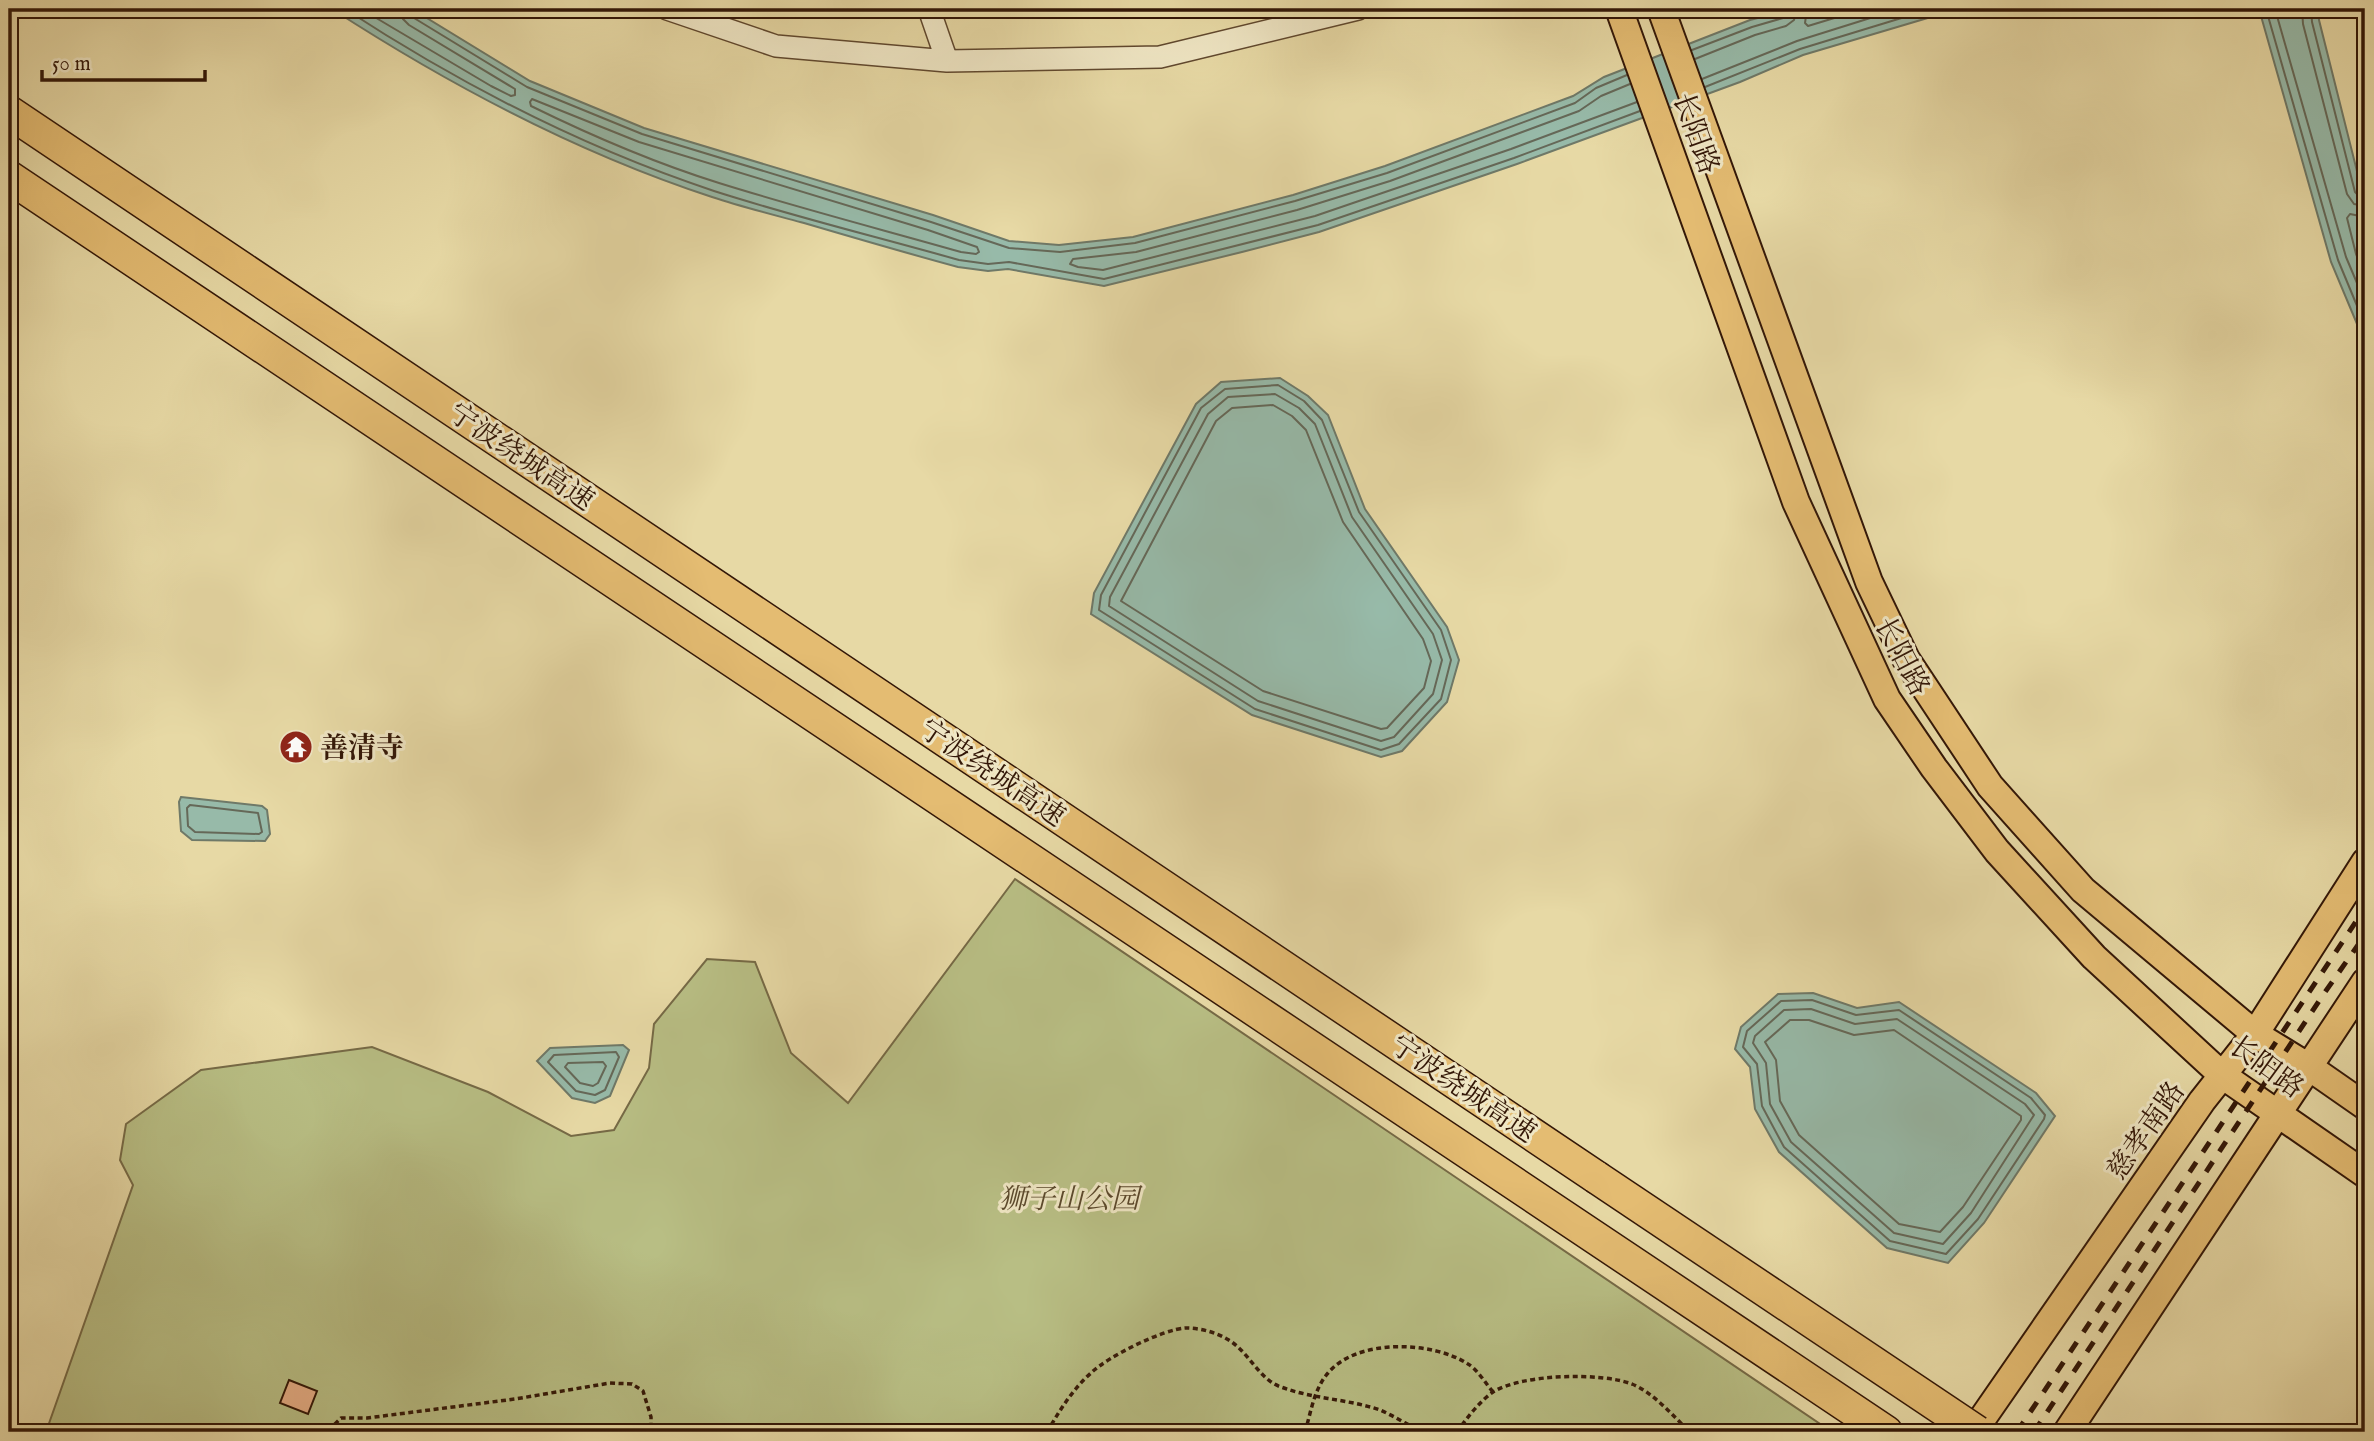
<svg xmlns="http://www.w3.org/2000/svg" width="2374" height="1441" font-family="'IM FELL English','Noto Serif SC',serif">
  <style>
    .green { fill: #b8be84; stroke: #766a46; stroke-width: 2 }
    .water { fill: #97baa9; stroke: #6f7968; stroke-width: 2 }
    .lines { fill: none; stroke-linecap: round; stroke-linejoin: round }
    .shore { stroke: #656858; stroke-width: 2 }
    .building { fill: #e5ad85; stroke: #331707; stroke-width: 2 }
    .minor-casing { stroke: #60482e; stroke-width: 24 }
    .major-casing { stroke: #331707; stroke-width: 30 }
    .highway-casing { stroke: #331707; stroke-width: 35 }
    .path { stroke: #331707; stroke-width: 3.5; stroke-dasharray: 5 3.5; stroke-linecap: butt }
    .minor { stroke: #efe6c4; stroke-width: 21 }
    .major { stroke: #e4bc72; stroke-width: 26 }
    .highway { stroke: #e4bc72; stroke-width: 32 }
    .rail { stroke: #331707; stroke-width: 5; stroke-dasharray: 12 12; stroke-linecap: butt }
    .highway-bridge-casing { stroke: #331707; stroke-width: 35; stroke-linecap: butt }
    .highway-bridge { stroke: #e4bc72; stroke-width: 32 }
    .labels { text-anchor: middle; stroke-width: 6; stroke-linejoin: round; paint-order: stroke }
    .street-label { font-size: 28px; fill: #331707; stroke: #efe6c4 }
    .poi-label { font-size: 28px; font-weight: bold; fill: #331707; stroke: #efe6c4; text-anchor: start }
    .park-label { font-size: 28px; font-style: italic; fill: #5b492c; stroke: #efe6c4 }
  </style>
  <rect width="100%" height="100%" fill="#e7d9a5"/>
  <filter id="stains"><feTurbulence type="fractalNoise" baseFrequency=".00286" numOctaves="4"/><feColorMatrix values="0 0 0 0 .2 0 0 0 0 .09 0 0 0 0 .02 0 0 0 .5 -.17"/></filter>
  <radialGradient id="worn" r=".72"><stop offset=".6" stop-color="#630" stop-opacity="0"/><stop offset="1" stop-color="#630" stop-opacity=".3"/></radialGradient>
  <path class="green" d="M1015,879L1832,1432H46L133,1185L120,1160L126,1124L201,1070L372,1047L488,1092L571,1136L614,1130L649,1068L654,1024L707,959L755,962L791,1053L848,1103Z"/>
  <path class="water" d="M332,9H412L530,81L644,128L933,215L1009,241L1059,245L1133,237L1293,195L1385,166L1573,96L1604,77L1750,20L1792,9H1958L1803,55L1740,82L1517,164L1319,232L1242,252L1104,286L1008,269L988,271L958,267C906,253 855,238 804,223C774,215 742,207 712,197C577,153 451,86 332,9Z
    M2259,9H2318L2319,20L2365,203V343L2331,262Z
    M1280,378L1308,396L1328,415L1365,509L1447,627L1459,660L1447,702L1402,751L1381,757L1252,715L1091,614L1094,593L1196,404L1221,382Z
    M181,797L262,806L267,810L270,834L265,841L192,840L181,831L179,802Z
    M1813,993L1857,1008L1899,1002L2036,1093L2055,1116L1984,1223L1948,1263L1887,1248L1779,1152L1755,1109L1750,1067L1735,1049L1741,1027L1778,994Z
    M623,1045L629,1050L610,1096L595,1103L572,1098L537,1061L550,1048Z"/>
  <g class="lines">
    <path class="shore" d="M345,9C460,84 584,148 714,191C795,217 878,237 959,260L988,264L1009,262L1104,279L1318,225L1514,158L1640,111
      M361,9L491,86L511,96L515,95V89L409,25L403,19L401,9
      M410,9L414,18L527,87L642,134L931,222L1009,248L1060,252L1135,243L1295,201L1387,173L1575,103L1596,88L1627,75
      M1807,9L1805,23L1808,26L1864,9
      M2266,9L2338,260L2365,325
      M2275,9L2346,257L2365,302
      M2302,9L2303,24L2347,194L2354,204L2365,206
      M2311,9L2312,22L2355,192L2359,196L2365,198
      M1692,50L1752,27L1783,18L1787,14L1788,9
      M1695,59L1755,35L1786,26L1794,20L1796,9
      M1702,79L1797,41L1899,9
      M1630,84L1601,96L1579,111L1390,181L1297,210L1136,252L1073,259L1070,264L1078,267L1103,270L1315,216L1511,149L1637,102
      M1705,87L1800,49L1931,9
      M532,99L639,142L928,230L977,247L979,252L976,254L961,252C880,229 799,208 719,183C655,163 592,136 531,106L530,102Z
      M2365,217L2350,214L2347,218L2356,254L2365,275
      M1278,385L1304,401L1322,420L1359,512L1441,630L1451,660L1441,699L1399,744L1381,750L1255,709L1099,610L1101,595L1201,408L1225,389Z
      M1275,394L1299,408L1315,424L1352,517L1433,634L1442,660L1433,694L1394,737L1381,741L1258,701L1109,606L1110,597L1208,414L1228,397Z
      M1273,405L1292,416L1306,430L1343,522L1423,639L1431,661L1424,688L1387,728L1381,729L1263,691L1121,601L1216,421L1232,408Z
      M190,805L258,813L262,832L259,834L195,832L188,826L187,808Z
      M1812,1000L1856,1015L1899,1010L2031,1098L2045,1115L2044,1119L1978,1219L1946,1254L1890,1241L1784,1147L1762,1106L1757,1064L1743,1047L1747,1031L1781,1001Z
      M1811,1009L1855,1024L1897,1019L2025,1104L2034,1115L1971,1213L1943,1244L1894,1233L1791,1142L1770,1104L1766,1063L1753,1043L1755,1036L1784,1010Z
      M1790,1020H1809L1854,1035L1894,1030L2021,1116V1120L1963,1207L1940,1232L1899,1224L1799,1135L1780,1101L1776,1060L1765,1042Z
      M616,1052L619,1057L605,1090L595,1095L576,1091L548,1062L554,1055Z
      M603,1062L606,1066L598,1083L593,1086L580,1083L565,1067L568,1063Z"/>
  </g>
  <path class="building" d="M289,1380L317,1391L308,1414L280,1403Z"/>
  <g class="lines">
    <defs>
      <path id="minor" d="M667,9L776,46L947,61L1160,57L1358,9
        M929,9L947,61"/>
      <path id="major" d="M1619,9L1796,502L1887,699L1934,768L1997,851L2094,957L2222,1075L2365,1174
        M1661,9L1869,582L1906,659L1990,786L2083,890L2255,1034L2309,1067L2365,1106
        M1973,1432L2202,1101L2255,1034L2365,862
        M2067,1432L2365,982"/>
      <path id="highway" d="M9,112L1596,1177
        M9,177L1886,1432"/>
    </defs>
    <use href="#minor" class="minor-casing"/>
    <use href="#major" class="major-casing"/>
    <use href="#highway" class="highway-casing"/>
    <path class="path" d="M334,1432L333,1426L341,1418H367L515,1399L610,1383L632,1384L643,1391L651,1417V1432
      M1047,1432C1060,1410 1072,1390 1091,1373C1107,1357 1163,1329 1186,1328C1200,1328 1215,1332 1227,1339C1249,1351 1258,1379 1281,1387C1313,1399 1348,1399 1380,1410C1394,1416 1408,1425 1422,1432
      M1305,1432C1311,1412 1314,1389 1328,1373C1357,1338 1433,1341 1468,1364C1478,1370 1486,1384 1493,1392
      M1320,1432H1353
      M1457,1432C1466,1419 1480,1401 1493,1392C1522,1374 1600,1372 1632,1384C1654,1393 1673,1416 1690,1432"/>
    <use href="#minor" class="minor"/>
    <use href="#major" class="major"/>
    <use href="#highway" class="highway"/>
    <path class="rail" d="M2017,1432L2365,908
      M2034,1432L2323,995L2365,935"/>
    <defs>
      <path id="highway-bridge" d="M1596,1177L1977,1432"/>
    </defs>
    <use href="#highway-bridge" class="highway-bridge-casing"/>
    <use href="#highway-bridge" class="highway-bridge"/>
  </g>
  <defs>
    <symbol id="temple-disc" viewBox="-11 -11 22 22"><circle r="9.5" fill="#8f2418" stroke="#efe6c4"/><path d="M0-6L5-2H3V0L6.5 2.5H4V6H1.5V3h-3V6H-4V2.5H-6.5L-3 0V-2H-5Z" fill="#fff"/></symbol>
  </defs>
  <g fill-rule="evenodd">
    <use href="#temple-disc" x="277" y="728" width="38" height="38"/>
  </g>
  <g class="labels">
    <g class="street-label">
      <text transform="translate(1697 133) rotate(70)" y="10">长阳路</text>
      <text transform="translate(522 456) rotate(34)" y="10">宁波绕城高速</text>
      <text transform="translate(1903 656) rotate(62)" y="10">长阳路</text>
      <text transform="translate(993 772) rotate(34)" y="10">宁波绕城高速</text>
      <text transform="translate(2267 1066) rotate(36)" y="10">长阳路</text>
      <text transform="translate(1464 1088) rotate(34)" y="10">宁波绕城高速</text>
      <text transform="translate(2145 1130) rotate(-55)" y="10">慈孝南路</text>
    </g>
    <g class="poi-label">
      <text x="320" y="757">善清寺</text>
    </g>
    <g class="park-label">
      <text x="1069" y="1208">狮子山公园</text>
    </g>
  </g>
  <rect width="2374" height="1441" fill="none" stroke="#e7d9a5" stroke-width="35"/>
  <rect x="10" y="10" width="2353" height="1420" fill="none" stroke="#331707" stroke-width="3.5"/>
  <rect x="18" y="18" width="2339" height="1406" fill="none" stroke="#331707" stroke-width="2"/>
  <path d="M42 70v10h163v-10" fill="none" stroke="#331707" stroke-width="3.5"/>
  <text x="52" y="70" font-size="21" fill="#331707" stroke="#efe6c4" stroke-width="5" paint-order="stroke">50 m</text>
  <rect width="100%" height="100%" filter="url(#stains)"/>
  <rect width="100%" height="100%" fill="url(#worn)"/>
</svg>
